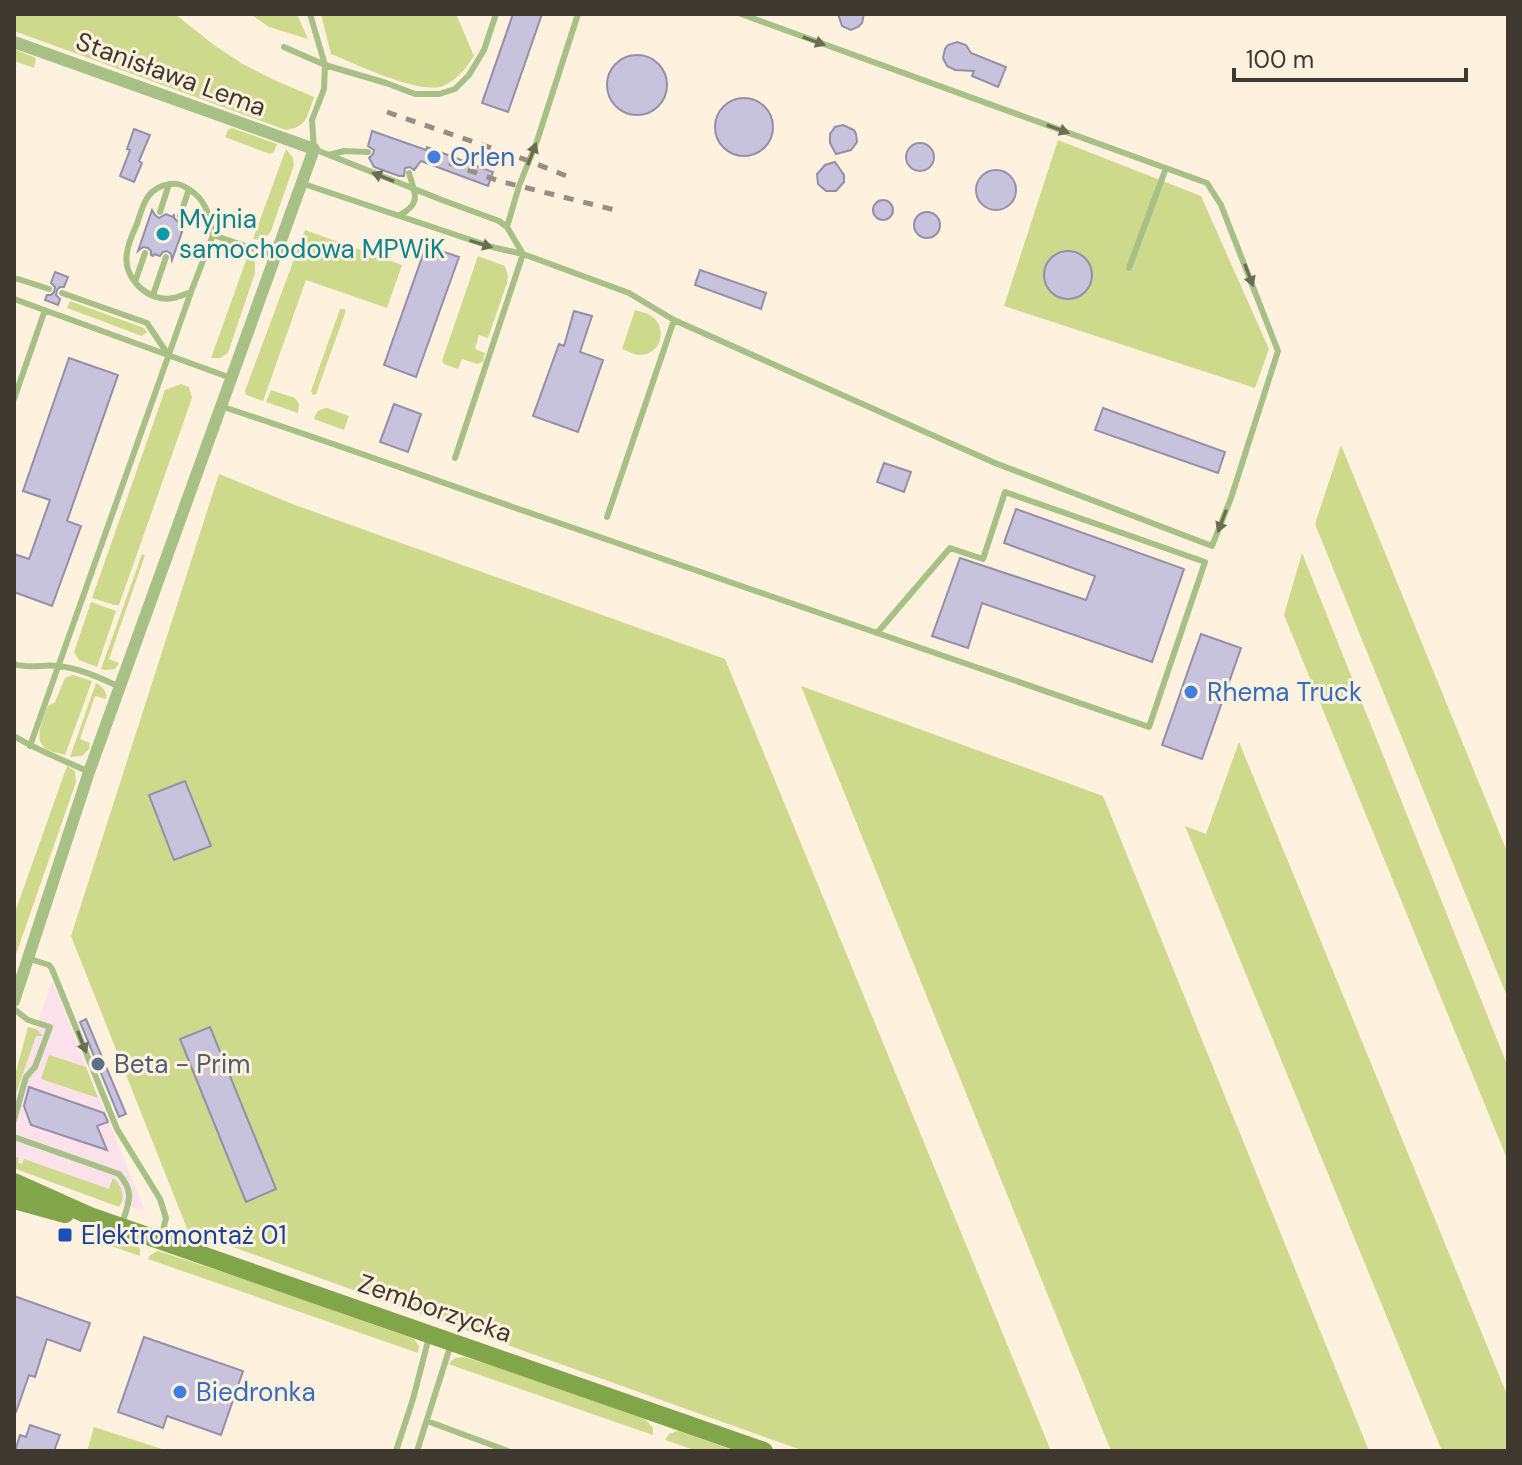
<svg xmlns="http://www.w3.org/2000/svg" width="1522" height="1465" font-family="'DM Sans',sans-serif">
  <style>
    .education { fill: #fbe1e9 }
    .green { fill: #cdd98b }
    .building { fill: #c8c3dd; stroke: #948fa8; stroke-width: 2 }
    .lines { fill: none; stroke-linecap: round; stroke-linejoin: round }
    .lane { stroke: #a6c085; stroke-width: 6 }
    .street { stroke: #a6c085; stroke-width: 12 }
    .secondary { stroke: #81a649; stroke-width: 18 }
    .rail { stroke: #978d80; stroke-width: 5; stroke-dasharray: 10 10; stroke-linecap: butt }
    .oneway { fill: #686e51 }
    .shop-dot { fill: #3f7fe0; stroke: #fef1de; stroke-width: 3 }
    .culture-dot { fill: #0f9aa8; stroke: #fef1de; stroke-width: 3 }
    .service-dot { fill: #5c6f8a; stroke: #fef1de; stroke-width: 3 }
    .transit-dot { fill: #1a4fb4; stroke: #fef1de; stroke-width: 3 }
    .labels { text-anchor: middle; stroke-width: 6; stroke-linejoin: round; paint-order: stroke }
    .street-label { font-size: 26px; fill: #3f382f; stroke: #fef1de }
    .shop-label { font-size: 26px; fill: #366cbe; stroke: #fef1de; text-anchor: start }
    .culture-label { font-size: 26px; fill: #0d838f; stroke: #fef1de; text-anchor: start }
    .service-label { font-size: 26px; fill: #4e5e75; stroke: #fef1de; text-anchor: start }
    .transit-label { font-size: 26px; fill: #164399; stroke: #fef1de; text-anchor: start }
  </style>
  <rect width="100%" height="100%" fill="#fef1de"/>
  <path class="education" d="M52,981L144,1209L143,1211L14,1165V1093Z"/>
  <path class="green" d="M14,14H175L214,45L241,63L272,79L314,97C307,115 308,127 286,130L14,31Z
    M250,14H297L308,39L269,27Z
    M321,14H456L474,56C466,68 457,80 443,86C419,95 356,64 331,54Z
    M14,49L36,58L34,68L14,61Z
    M232,128L277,144L274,152L270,154L225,137L228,130Z
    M1058,140L1201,196L1269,349L1255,388L1004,306Z
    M286,149L293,158L294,165L271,231C266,238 261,241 253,239Z
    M305,230L402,265L387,308L306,280L263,401L246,395L245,391Z
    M248,255L255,262V273L228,353L220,358H211Z
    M478,256L505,266L508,276L507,283L488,338L479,335L475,349L485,353L483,361L478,364L462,359L458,369L444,364L442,361Z
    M70,301L144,328L147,332L142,336L67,308Z
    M340,309H345V313L316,394L313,395L311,391Z
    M635,310C641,312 648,313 653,317C668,330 660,355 640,355C634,355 628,351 622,349Z
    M181,384L189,387L192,398L119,605H114L92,598L165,390Z
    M271,390L295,398L299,404L298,413L266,402Z
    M327,408L349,416L344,430L314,419C316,412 319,409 327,408Z
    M1341,445L1508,854V999L1315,524Z
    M219,474L295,505L725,659L1051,1451H804L188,1231L71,936Z
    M1302,553L1508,1067V1161L1284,615Z
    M142,554L145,555L109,659L119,663L115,669L105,670L101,669Z
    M91,602L116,611L97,667L79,660L74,652Z
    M73,675L92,681L65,755C60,753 51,752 46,749C32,739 44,718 48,706L55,702L65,678Z
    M96,683C103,687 107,691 106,699L95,696L80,739L90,743L89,749L82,756L70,757Z
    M801,686L1103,796L1369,1451H1111Z
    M1239,742L1508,1397V1451H1442L1185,826L1206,834Z
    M67,766L75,771L76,782L14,960V915Z
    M28,1027L36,1029L43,1036H36L14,1099V1079Z
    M49,1055L86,1067L98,1098L41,1079Z
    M14,1156L19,1158L18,1163L22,1164L24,1159L109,1189L113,1178C122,1185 126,1197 119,1207L16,1169L14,1167Z
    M98,1239L136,1244L140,1249V1256L97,1241Z
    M158,1251L260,1284L414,1339L419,1346L418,1353L148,1259L150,1255Z
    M464,1357L510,1371L645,1419L653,1428V1435L448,1364L455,1358Z
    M94,1427L168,1451H87Z
    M677,1431L682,1432L735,1451H697L665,1440L669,1434Z"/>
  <path class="building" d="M513,14H542L508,112L482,103Z
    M838,14H864L862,23L858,27L851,30L842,26Z
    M957,42L966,45L971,53L1006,67L998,87L972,76L974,71L955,70L947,66L943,58L945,49L948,45Z
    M607 85a30 30 0 1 1 60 0a30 30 0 1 1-60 0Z
    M715 127a29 29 0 1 1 58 0a29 29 0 1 1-58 0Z
    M843,125L854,130L856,134L857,142L851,150L836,154L830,143V134L835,127Z
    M134,129L150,135L139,161L142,163L134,182L120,176L130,150L127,149Z
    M372,131L426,150L427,147L493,172L488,186L421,161L414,170L410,167L405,168L404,176H399L374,167L369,158L373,154L374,150L368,146Z
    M906 157a14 14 0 1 1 28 0a14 14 0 1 1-28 0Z
    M835,162L844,175V182L836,191H826L818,184L817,174L825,165Z
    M976 190a20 20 0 1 1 40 0a20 20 0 1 1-40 0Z
    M873 210a10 10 0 1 1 20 0a10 10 0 1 1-20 0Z
    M152,210L155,215L159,218L166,214L173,217L174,214V218L177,221L182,222L187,218L172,260L171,254L167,251L163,252L160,256L154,254L153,256L151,255V251L148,248L143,247L138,251Z
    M914 225a13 13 0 1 1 26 0a13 13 0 1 1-26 0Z
    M426,246L459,257L416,377L384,365Z
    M1044 275a24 24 0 1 1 48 0a24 24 0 1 1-48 0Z
    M700,270L766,293L761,309L695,285Z
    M55,272L68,277L64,287H60L57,290L56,295L60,299L58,305L45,300L47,295H51L54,292L55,287L51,283Z
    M574,311L592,316L580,352L603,360L578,432L533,416L559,344L564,346Z
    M69,358L118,375L67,521L81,526L52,606L14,592V554L29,559L50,500L23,491Z
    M394,404L421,414L408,452L380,442Z
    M1103,408L1225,452L1218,473L1095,430Z
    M884,463L911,472L904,492L877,482Z
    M1016,509L1184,569L1152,662L982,603L968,648L932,636L960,558L1086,600L1095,576L1004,543Z
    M1201,634L1241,648L1202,759L1162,745Z
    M185,781L211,846L174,860L149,795Z
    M86,1019L126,1114L119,1117L80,1022Z
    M210,1027L276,1189L246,1202L180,1039Z
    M29,1087L104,1113L108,1122L97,1126L107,1150L31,1125L24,1106Z
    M14,1296L90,1323L80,1351L47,1339L35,1377L29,1375L16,1412H14Z
    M144,1337L243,1371L221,1435L167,1416L163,1428L118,1412Z
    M30,1425L60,1435L54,1451H15L20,1435L26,1437Z"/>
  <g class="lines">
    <path class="lane" d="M310,14L325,65L324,89L312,120L314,149L442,200L499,221L507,227L523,254
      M284,47L325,65L386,83L415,94H439L455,89L469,75L484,50L496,14
      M329,155L344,151L368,152
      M301,183L492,247L523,254L629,293L674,320L995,463L1212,546L1231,498L1278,351L1221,205L1207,183L741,14
      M160,212L169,184
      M400,215C422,203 415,194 409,173
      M180,216L189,189
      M507,227L519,186L537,141L578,14
      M213,235C209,214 206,199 187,188C180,184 177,183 170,184C147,187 143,205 137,224C133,233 128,243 127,253C122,278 149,303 173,298C179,297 185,294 191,292L213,235L275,256
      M1129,268L1166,168
      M14,279H18L49,289
      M135,282L145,253
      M62,293L147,323L169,356
      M153,295L166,257
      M14,299L231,378
      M14,399L45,310
      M220,406C326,440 431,479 536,515C740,586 945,656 1149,727L1205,562L1005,492L983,559L950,548L877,633
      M455,458L523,254
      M607,517L674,320
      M14,664C28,669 44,664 58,666C79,668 100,678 118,686
      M14,736C38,751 64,760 89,772
      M30,746L191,292
      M27,958L49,965L52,969L117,1129L160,1199L166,1218L161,1238
      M14,1009L28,1020L50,1027L35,1067L26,1077L14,1120
      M14,1137L119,1174C135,1193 129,1202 122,1223
      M427,1421L508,1451
      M396,1451L413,1399L429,1337
      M417,1451L451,1344"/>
    <path class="street" d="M14,42L314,149L89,772L14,1001"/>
    <path class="secondary" d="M14,1182L90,1216L764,1451
      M14,1200L65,1214"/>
    <path class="rail" d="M387,112L529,161L569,177
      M449,163L499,181L615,210"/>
  </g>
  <defs><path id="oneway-solid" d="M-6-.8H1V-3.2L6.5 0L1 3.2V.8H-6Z" transform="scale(2)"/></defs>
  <g class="oneway">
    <use href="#oneway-solid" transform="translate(814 41) rotate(20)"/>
    <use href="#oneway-solid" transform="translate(1058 129) rotate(20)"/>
    <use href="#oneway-solid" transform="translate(532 154) rotate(-69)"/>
    <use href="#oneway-solid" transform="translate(383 177) rotate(-158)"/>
    <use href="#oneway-solid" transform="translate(481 244) rotate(17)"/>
    <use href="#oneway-solid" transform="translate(1249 275) rotate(69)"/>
    <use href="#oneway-solid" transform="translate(1222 521) rotate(111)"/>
    <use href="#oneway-solid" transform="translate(82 1042) rotate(68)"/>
  </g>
  <g class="shop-dot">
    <circle cx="434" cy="157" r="8"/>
    <circle cx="1191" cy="692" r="8"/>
    <circle cx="180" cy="1392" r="8"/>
  </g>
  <circle class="culture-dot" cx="163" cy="234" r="8"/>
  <circle class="service-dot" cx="98" cy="1064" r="8"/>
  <rect class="transit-dot" x="57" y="1227" width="16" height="16" rx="4"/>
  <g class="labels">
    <g class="street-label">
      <text transform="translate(171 74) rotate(20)" y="9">Stanisława Lema</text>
      <text transform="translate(435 1308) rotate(19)" y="9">Zemborzycka</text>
    </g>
    <g class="shop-label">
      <text x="450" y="166">Orlen</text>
      <text x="1207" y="701">Rhema Truck</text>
      <text x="196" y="1401">Biedronka</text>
    </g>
    <g class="culture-label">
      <text x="179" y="228">Myjnia<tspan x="179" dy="30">samochodowa MPWiK</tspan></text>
    </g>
    <g class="service-label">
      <text x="114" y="1073">Beta - Prim</text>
    </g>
    <g class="transit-label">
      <text x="81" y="1244">Elektromontaż 01</text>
    </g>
  </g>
  <rect width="1522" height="1465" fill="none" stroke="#3f382f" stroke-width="32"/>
  <path d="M1234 68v12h232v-12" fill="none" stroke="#3f382f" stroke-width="4"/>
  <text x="1246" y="68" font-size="24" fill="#3f382f" stroke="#fef1de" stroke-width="6" paint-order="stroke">100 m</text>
</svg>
